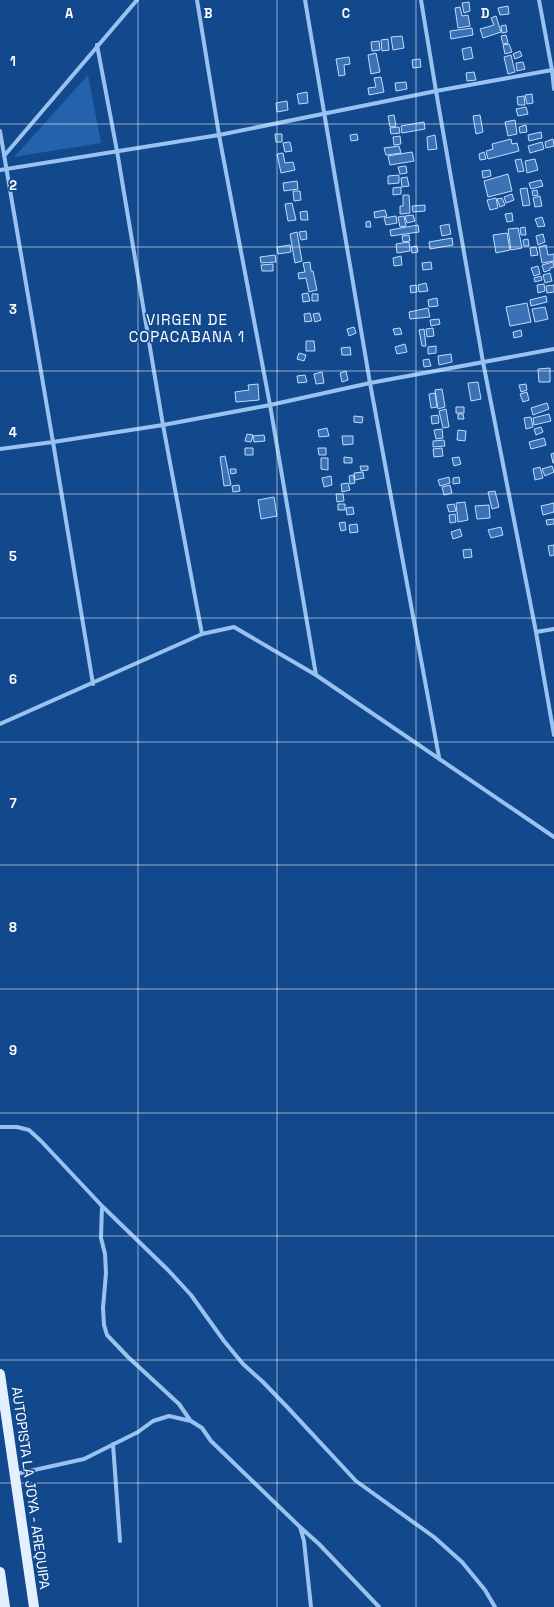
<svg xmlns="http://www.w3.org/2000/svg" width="554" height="1607" font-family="'Space Grotesk',sans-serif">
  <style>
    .green { fill: #2462ab }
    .building { fill: #3b72b5; stroke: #c1dcfc }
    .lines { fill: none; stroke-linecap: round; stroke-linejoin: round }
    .minor { stroke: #9ac2f1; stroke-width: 4 }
    .primary { stroke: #e4efff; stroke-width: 10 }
    .grid { fill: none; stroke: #fff; stroke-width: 1; stroke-opacity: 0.55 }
    .labels { text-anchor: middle; stroke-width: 3.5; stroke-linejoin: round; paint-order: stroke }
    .street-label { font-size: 14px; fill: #fff; stroke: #12488c }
    .neighbourhood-label { font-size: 15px; letter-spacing: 1px; fill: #fff; stroke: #12488c }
    .grid-label { font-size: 13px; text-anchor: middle; font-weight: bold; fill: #fff; stroke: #12488c; stroke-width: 3.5; stroke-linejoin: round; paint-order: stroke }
  </style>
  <rect width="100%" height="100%" fill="#12488c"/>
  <path class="green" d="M88,75L101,143L14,157Z"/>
  <path class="building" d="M469,2L470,11L464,13L462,3Z
    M508,6L509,14L500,15L498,8Z
    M460,7L462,16L468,15L470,26L458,28L455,8Z
    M496,16L501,32L483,38L480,29L494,25L491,18Z
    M506,25L507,32L502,33L501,26Z
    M472,28L473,35L451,39L450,31Z
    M506,35L508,43L503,44L501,36Z
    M402,36L404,48L393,50L391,37Z
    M388,39L389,50L382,51L381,40Z
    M379,41L380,50L372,51L371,42Z
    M509,44L512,52L505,54L503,45Z
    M471,47L473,58L464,60L462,49Z
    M520,51L522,56L515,59L513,54Z
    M376,53L380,72L371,74L368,55Z
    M511,55L515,72L508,74L504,57Z
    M349,57L350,64L344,65L345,75L339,76L336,59Z
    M420,59L421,67L413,68L412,60Z
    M523,62L525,69L517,71L516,63Z
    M474,72L476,80L467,81L466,73Z
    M381,77L384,92L369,95L368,88L376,87L374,78Z
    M406,82L407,89L396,91L395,83Z
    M307,92L308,103L299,104L297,94Z
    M532,94L533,103L527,104L525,95Z
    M524,96L525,105H518L517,97Z
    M287,101L288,110L277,112L276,103Z
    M526,107L528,114L518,116L516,109Z
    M394,115L396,126L390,127L388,116Z
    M480,115L483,132L476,134L473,116Z
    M515,120L517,134L508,136L505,122Z
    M424,122L425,129L402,133L401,126Z
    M526,125L527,132L520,133L519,127Z
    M399,127L400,133L391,134L390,128Z
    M541,132L542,138L529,141L528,135Z
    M275,134H282V142H276Z
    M357,134L358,140L351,141L350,135Z
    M435,135L437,149L428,150L427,137Z
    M400,136L401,144L394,145L393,137Z
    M511,139L512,144L517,143L519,151L488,159L486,151L493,149L492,144Z
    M553,139L554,146L546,148L545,142Z
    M290,142L292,151L285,152L283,143Z
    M542,142L544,149L530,153L528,146Z
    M399,146L401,153L386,155L384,148Z
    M412,152L414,161L390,165L388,156Z
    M484,152L486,159L480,160L479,154Z
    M283,153L285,163L293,162L295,170L281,173L277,154Z
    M521,159L524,171L518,172L515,160Z
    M535,159L538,170L527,173L525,161Z
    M406,166L407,173L400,174L398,167Z
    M490,170L491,176L483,178L482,171Z
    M508,174L512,191L488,197L484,181Z
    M399,175V183L388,184V176Z
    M407,177L409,186L402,187L401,178Z
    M541,180L543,186L531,189L529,183Z
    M297,181L298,189L284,191L283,183Z
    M401,187V194L393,195V188Z
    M527,188L530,205L523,206L520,189Z
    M537,190L538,195L533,196L532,191Z
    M293,191H300L301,200L294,201Z
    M512,194L514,200L506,203L504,197Z
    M403,195H409L410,213L400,214V206H403Z
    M540,196L542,206L535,207L533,198Z
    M496,198L498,208L490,210L487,200Z
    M502,198L505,205L500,207L497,199Z
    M292,203L296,220L288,221L285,204Z
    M425,205V211L413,212L412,206Z
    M385,210L387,216L375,218L374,212Z
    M307,211L308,220H301L300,212Z
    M512,213L513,221L507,222L505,214Z
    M413,215L415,221L407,223L405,216Z
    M396,216L397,223L386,225L384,218Z
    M404,216L406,226L400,227L398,217Z
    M542,217L545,226L538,227L535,219Z
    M370,221L371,227H366V222Z
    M449,224L451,234L442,236L440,226Z
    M418,225L419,232L391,236L390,230Z
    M525,227L526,235H521L520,228Z
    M518,228L522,248L511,250L508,229Z
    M306,231L307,239L301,240L299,232Z
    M297,232L302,261L295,263L290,234Z
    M507,233L510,250L496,253L493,235Z
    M543,234L545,242L538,245L536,236Z
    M409,235L410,241L403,242L402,236Z
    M452,238L453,245L430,249L429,242Z
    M528,239L529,246H524L523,240Z
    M409,242L410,251L397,253L396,244Z
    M290,245L291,252L278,254L277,247Z
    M546,245L548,255L554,254V261L542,263L539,247Z
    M417,246L418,252L412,253L411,247Z
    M536,247L538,255L531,256L530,248Z
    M275,255L276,262L261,263L260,257Z
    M401,256L402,265L394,266L393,258Z
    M310,262L311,271H313L317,290L309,292L306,278L299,279L298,273L305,272L303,263Z
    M431,262L432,269L423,270L422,263Z
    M553,262L554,267L550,268V270L544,272L542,265Z
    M273,264V271H262L261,265Z
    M538,266L540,274L534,276L531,268Z
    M550,273L552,281L545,283L543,275Z
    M541,276L542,280L535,282L534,278Z
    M426,283L428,291L419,292L418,285Z
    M544,284L545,291L538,293L537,285Z
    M416,285L417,292L411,293L410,286Z
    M554,285V292L547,293L546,286Z
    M308,293L310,301L303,302L302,294Z
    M312,294H318V301H312Z
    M546,296L547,302L531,306L530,300Z
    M437,298L438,306L429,307L428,300Z
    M527,303L531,322L510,326L506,307Z
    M545,307L548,319L535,322L532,309Z
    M428,308L430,317L410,319L409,312Z
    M310,313L312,321L305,322L304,314Z
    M319,313L321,320L315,322L313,314Z
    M439,319L440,324L431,326L430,320Z
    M354,327L356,333L349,336L347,329Z
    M400,328L402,334L395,335L393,329Z
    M433,328L434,336L427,337L426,329Z
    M424,329L426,346H422L419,330Z
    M521,330L522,336L514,338L513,332Z
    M306,341H314L315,351H306Z
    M405,344L407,352L397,354L395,347Z
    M436,346V353L428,354V347Z
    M350,347L351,355H342L341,348Z
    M299,353L306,355L304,361L297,359Z
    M451,354L452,362L439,365L438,356Z
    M429,359L431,366L424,367L423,360Z
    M550,368V382H539L538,369Z
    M346,371L348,380L342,382L340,373Z
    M322,372L324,383L316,384L314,374Z
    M305,375L307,382L298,383L297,376Z
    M478,382L481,399L471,401L468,383Z
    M258,384L259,400L236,402L235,392L249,390L248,385Z
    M526,384L527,390L521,392L519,385Z
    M442,389L445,407L438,409L435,390Z
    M527,392L529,400L523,402L520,394Z
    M435,393L437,407L431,408L429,394Z
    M547,403L549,409L533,415L531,408Z
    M456,407H464V413H456Z
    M446,409L449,427L443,428L439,411Z
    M458,414H463L464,419H458Z
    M549,414L551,421L534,425L533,418Z
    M438,415L439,423L432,424L431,416Z
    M354,416L363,417L362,423L354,422Z
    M531,417L533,427L526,429L524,418Z
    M541,427L543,432L536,435L534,429Z
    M327,428L329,436L319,437L318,430Z
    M442,429L443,438L436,439L434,430Z
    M458,430L466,431L465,441L457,440Z
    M247,434L253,435L251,442L245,441Z
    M264,435L265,441L254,442L253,436Z
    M342,436H353V444L343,445Z
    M544,438L546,445L531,449L529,442Z
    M444,440L445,446L433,447V441Z
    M245,448H253V455H245Z
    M318,448H326V455H319Z
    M442,448L443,456L434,457L433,449Z
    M554,453V463H553L551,454Z
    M225,456L231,485L224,486L220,457Z
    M344,457L352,458V463H344Z
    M459,457L461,464L454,466L452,458Z
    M321,458H328V470L321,469Z
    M360,466H368V470L361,471Z
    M552,466L554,472L545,476L542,469Z
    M540,467L543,478L535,480L533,469Z
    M230,469H236V473L231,474Z
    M363,472L364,478L355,480L354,473Z
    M353,475L355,483L350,484L349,476Z
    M331,476L332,485L324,487L322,478Z
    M449,477L450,483L440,486L438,480Z
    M459,477L460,483L453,484V478Z
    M348,483L350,490L342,492L341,484Z
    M239,485L240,491L233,492L232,486Z
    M450,485L452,493L444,495L442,487Z
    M495,491L499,507L492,509L488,492Z
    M336,494H343L344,501L337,502Z
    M274,497L277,516L261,519L258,500Z
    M465,502L468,520L458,522L456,503Z
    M554,503V512L543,515L541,506Z
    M338,504H345V510H338Z
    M454,504L456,511L449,512L447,505Z
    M489,505L490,518L477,519L475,506Z
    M353,507L354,514L347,515L346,508Z
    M455,514L456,522L450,523L449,515Z
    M554,519V524L547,525L546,520Z
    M345,522L346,530L341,531L339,523Z
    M357,524L358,532L350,533L349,525Z
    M501,527L503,535L491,538L488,530Z
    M460,529L462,536L453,539L451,532Z
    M554,545V555L550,556L548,546Z
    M471,549L472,557L464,558L463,550Z"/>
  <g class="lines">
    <path class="minor" d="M197,0L219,135L270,405L316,675
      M305,0L370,383L439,757
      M421,0L436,91L483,362L536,632L554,735
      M539,0L552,70
      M97,45L117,151L163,425L202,634
      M0,131L53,442L93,684
      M4,156L137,0
      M0,170L219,135L436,91L552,70L554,89
      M0,449L53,442L163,425L270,405L370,383L554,349
      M536,632L554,629
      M0,724L202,634L234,627L316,675L554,837
      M0,1127H17L29,1130L41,1141L102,1206L101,1238L105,1254L106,1273L103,1308L104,1325L107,1335L128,1357L179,1404L190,1420
      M102,1206L168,1270L191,1295L224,1341L243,1364L263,1382L289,1409L356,1481L434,1537L462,1562L485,1590L495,1607
      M113,1444L120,1541
      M16,1474L84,1459L138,1432L153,1421L169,1416L191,1421L202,1428L211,1441L300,1527L304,1541L311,1607
      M300,1527L319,1544L379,1607"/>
    <path class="primary" d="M0,1374L34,1607
      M0,1572L5,1607"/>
  </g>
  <path class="grid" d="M138,0V1607M277,0V1607M416,0V1607M0,124H554M0,247H554M0,371H554M0,494H554M0,618H554M0,742H554M0,865H554M0,989H554M0,1113H554M0,1236H554M0,1360H554M0,1483H554"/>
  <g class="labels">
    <g class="street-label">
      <text transform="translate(31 1488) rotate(82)" y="5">AUTOPISTA LA JOYA - AREQUIPA</text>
    </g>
    <g class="neighbourhood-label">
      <text x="187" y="325">VIRGEN DE<tspan x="187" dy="17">COPACABANA 1</tspan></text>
    </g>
  </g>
  <g class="grid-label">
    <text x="69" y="18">A</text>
    <text x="208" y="18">B</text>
    <text x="346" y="18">C</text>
    <text x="485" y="18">D</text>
    <text x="13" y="66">1</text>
    <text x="13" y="190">2</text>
    <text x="13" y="314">3</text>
    <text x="13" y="437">4</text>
    <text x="13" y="561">5</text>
    <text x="13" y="684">6</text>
    <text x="13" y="808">7</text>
    <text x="13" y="932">8</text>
    <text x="13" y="1055">9</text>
  </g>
</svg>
